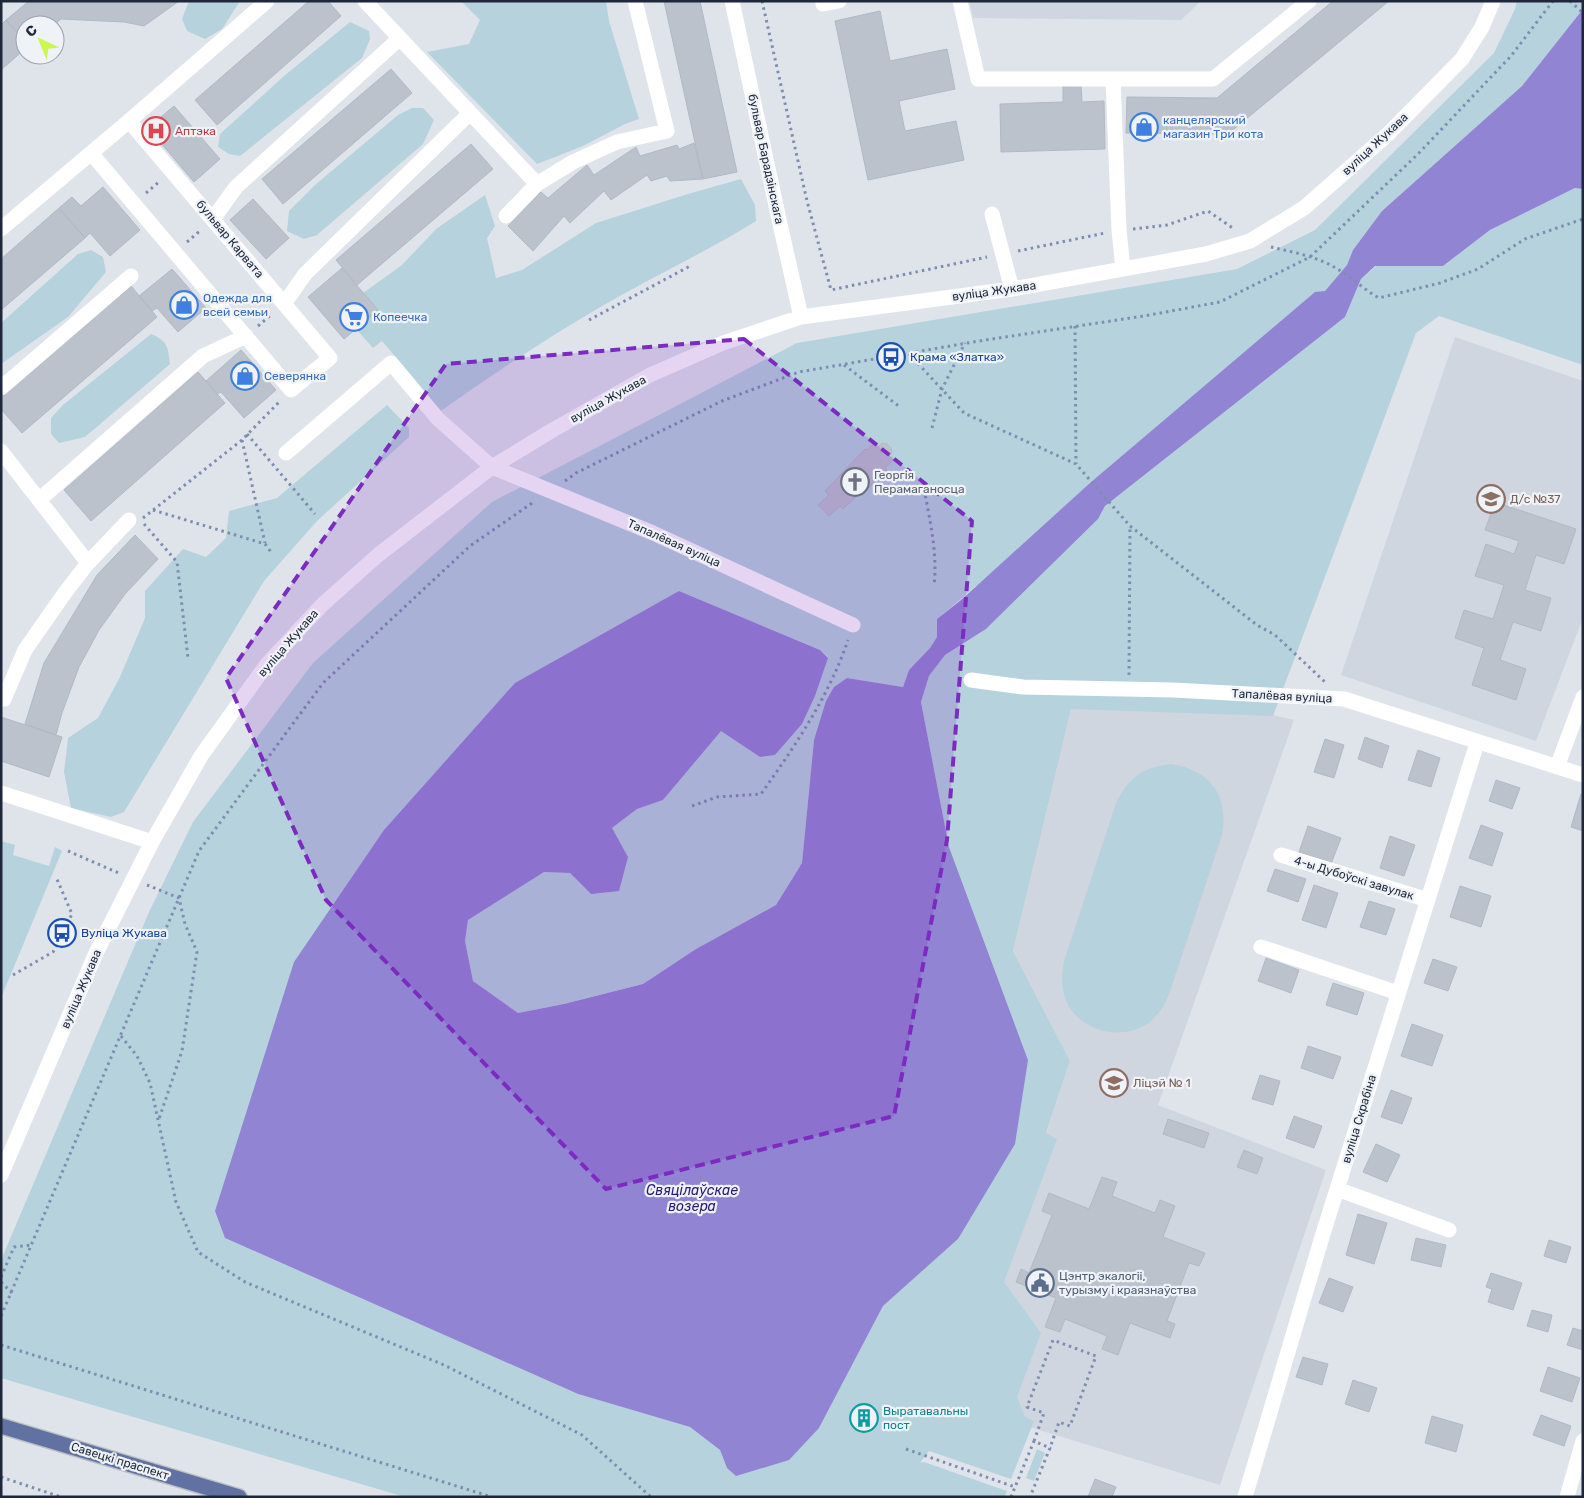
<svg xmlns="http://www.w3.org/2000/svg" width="1584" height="1498" font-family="Rubik,sans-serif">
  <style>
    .built { fill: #d0d6df }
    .green { fill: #b6d2dd }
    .water { fill: #9084d3 }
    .building { fill: #bbc2cc; stroke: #b1b9c5 }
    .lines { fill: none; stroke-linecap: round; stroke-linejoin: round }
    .major-casing { stroke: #bcbec4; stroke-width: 18 }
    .path { stroke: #7e8db0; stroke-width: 3; stroke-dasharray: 2.5 4; stroke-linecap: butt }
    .minor { stroke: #fff; stroke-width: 15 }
    .major { stroke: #6172a2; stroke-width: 15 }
    .marked { fill: #7b2cbf; fill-opacity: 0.2; stroke: #7b2cbf; stroke-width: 4; stroke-dasharray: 10 6; stroke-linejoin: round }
    .labels { text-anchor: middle; stroke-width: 4.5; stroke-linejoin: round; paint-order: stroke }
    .shop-label { font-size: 12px; fill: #366cbe; stroke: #eff3f7; text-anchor: start }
    .health-label { font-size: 12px; fill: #be3a42; stroke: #eff3f7; text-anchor: start }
    .street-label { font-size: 12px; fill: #1f273b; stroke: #eff3f7 }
    .transit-label { font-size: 12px; fill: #164399; stroke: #eff3f7; text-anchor: start }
    .worship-label { font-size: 12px; fill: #5b616d; stroke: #eff3f7; text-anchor: start }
    .education-label { font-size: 12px; fill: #785e54; stroke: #eff3f7; text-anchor: start }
    .service-label { font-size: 12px; fill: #4e5e75; stroke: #eff3f7; text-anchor: start }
    .culture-label { font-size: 12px; fill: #0d838f; stroke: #eff3f7; text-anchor: start }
    .water-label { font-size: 14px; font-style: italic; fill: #281879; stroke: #eff3f7 }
  </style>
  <rect width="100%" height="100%" fill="#dfe4eb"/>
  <path class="built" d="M969,1H1201L1181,20L973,18Z
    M1455,337L1583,381V618L1536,741L1341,675Z
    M1071,708L1254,711L1294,720L1158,1105L1326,1170L1220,1485L957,1405L1070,1061L1013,951Z"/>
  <path class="green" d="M189,1H240L222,29L205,39L187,31L182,19Z
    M457,1H606L609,21L639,119L625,124L583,146L537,164L427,52L469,44L480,20L462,2Z
    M1517,1H1583V9L1522,86L1382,211L1353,250L1347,265L1325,291L937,619V637L930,648L909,670L903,687L847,678L814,740L802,863L776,905L696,949L643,984L564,1004L518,1013L473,981L465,941L468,920L544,872L570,873L591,894L628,857L611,829L637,809L663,800L721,730L760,757L775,755L802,724L815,696L828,657L820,650L679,591L225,1238L578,1394L690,1427L720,1450L727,1468L819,1428L883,1306L958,1239L1028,1060L949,847L921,702L929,676L945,655L986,629L1098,519L1105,506L1345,317L1361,279L1376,266H1443L1490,230L1575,188L1583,189V365L1439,316L1416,333L1273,716L1071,709L1013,951L1070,1061L1046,1133L1057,1139L1004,1282L1041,1333L1017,1397L1025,1417L1034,1421L1011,1479L929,1451L920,1463L924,1462L1007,1491L1004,1497H405L1,1378V1260L149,912L193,822L313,663L492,502L797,343L1237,269L1315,230L1494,53L1515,9Z
    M350,22L369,31L370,39L362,58L240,156L229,154L218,147L220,134L284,76Z
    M412,108H423L434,120L423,144L317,235L304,239L287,231L289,211L315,185L398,115Z
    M741,179L755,205L756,221C705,253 649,278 597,309C542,341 489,377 438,413L412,376L382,341L373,348L356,329L378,310L363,293L402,265L436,229L485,195L495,226L487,238L496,278L522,270L596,223L688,194Z
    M91,250L103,257L106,272L68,317L1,364V323L78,254Z
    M151,334C168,341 168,347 170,364L85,437L59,443L51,434V418L63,405Z
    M387,405L409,428V437L317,521L264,581L124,812L111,817L71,808L64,772L68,738L98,718L120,677L145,618V591L183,549L206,557L226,538L229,511L277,498Z
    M1171,764C1211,770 1229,796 1222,835L1169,994C1166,1002 1162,1010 1155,1017C1131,1043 1083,1035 1067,1003C1061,989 1061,976 1064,961L1116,803C1129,777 1143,767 1171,764Z
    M1,841L15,845L13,855L49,866L55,847L62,851L1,998Z
    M1037,1449L1045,1453L1034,1481L1026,1478Z"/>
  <path class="water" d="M1583,9V189L1575,188L1490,230L1443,266H1375L1361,279L1345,317L1105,506L1098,519L986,629L945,655L929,676L921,702L949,847L1028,1060L1015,1144L958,1239L883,1306L819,1428L789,1460L736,1476L727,1468L720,1450L690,1427L578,1394L225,1238L215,1211L294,962L384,830L515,683L679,591L820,650L828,658L815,696L802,724L775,755L760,757L721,731L663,800L637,809L612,828L628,857L619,891L591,894L570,873L544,872L468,920L465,941L473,981L518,1013L564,1004L643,984L696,949L776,905L802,863L814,740L826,701L834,687L847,678L903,687L909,670L930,648L937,637V619L960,601L1090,483L1315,292L1325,291L1347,265L1353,250L1382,211L1522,86Z"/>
  <path class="building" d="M29,1H179L144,26L124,22L61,19L54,25H25V41L6,20Z
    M309,1H328L341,16L217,125L195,100Z
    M664,1H700L737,172L703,179Z
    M1333,1H1389L1228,134L1126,133L1127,97L1217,98Z
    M880,11L890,61L947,49L955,89L899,101L905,131L956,121L964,160L868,180L835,21Z
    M6,20L25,41V49L2,69L1,82V25Z
    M391,69L412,93L283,204L262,179Z
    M1081,85L1082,102L1104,101L1105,149L1001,152L1000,104L1063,102V86Z
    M174,106L220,159L194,182L148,128Z
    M694,143L703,179L670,181L667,176L651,181L647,175L611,200L604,191L570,223L564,216L533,251L508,226L541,192L548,198L587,165L594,175L636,147L640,156L677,145L679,149Z
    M471,144L493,169L357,285L336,260Z
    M103,187L140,230L110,256L90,233L85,238L59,208L72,197L81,206Z
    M253,199L289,238L266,259L230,220Z
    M59,208L85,238L1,310V259Z
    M342,268L378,310L344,339L308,297Z
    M172,269L206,308L178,332L157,308L152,311L139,296Z
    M131,286L157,317L22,433L1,409V397Z
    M241,350L276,390L244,418L221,392L217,394L206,381Z
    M198,372L225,403L91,521L64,490Z
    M875,442L879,446L882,443L887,444L891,448L892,453L889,456L893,460L885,468L887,470L864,493L862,491L843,509L840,506L829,516L818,505L829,495L825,491L865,449L867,450Z
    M1495,502L1576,529L1564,564L1536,555L1525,590L1551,598L1541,631L1513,622L1500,660L1526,669L1516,700L1472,685L1484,648L1455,638L1464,610L1493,619L1504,585L1475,576L1486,544L1514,554L1519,541L1485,530Z
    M135,535L158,559L125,594L99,630L79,667L62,713L56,735L25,724L44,663L97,575Z
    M1,717L62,737L49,777L1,761Z
    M1365,737L1389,746L1382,768L1358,759Z
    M1325,739L1344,745L1334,778L1314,772Z
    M1418,750L1440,758L1431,787L1408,780Z
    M1496,780L1520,788L1512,809L1489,801Z
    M1581,794L1583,795V831L1571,827Z
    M1481,825L1503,833L1492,866L1469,858Z
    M1308,826L1341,838L1331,864L1299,852Z
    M1390,836L1415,845L1404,876L1380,868Z
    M1275,869L1306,879L1298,902L1267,891Z
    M1314,885L1338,893L1326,928L1302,920Z
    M1460,886L1491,896L1481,927L1450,917Z
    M1369,901L1395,909L1386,935L1360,927Z
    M1266,958L1299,970L1291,993L1258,981Z
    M1433,959L1457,967L1448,991L1424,983Z
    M1333,983L1364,993L1357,1015L1326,1005Z
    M1412,1024L1443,1035L1432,1066L1401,1056Z
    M1308,1046L1341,1057L1333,1079L1301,1068Z
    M1260,1075L1280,1081L1273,1105L1252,1099Z
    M1391,1090L1412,1098L1402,1124L1381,1117Z
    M1294,1116L1322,1126L1314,1148L1286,1138Z
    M1168,1119L1209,1133L1204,1148L1163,1134Z
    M1376,1144L1400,1155L1387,1182L1363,1172Z
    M1244,1150L1263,1158L1257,1174L1237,1167Z
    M1102,1177L1117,1182L1112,1196L1155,1213L1160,1200L1175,1206L1163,1237L1205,1253L1199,1266L1189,1263L1167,1321L1175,1324L1170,1338L1130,1323L1118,1355L1102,1349L1107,1336L1065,1319L1060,1332L1045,1327L1056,1298L1016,1282L1021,1269L1029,1273L1052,1215L1042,1211L1049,1193L1089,1209Z
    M1358,1214L1387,1223L1374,1264L1346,1255Z
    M1416,1238L1446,1245L1441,1267L1411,1260Z
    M1549,1240L1571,1247L1566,1263L1544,1256Z
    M1491,1273L1522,1283L1513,1310L1488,1302L1492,1289L1486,1287Z
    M1329,1278L1353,1287L1343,1312L1319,1303Z
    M1532,1310L1552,1315L1548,1332L1527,1326Z
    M1573,1328L1583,1331V1350L1567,1345Z
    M1303,1357L1328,1364L1322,1385L1296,1377Z
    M1548,1367L1580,1378L1572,1402L1540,1391Z
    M1353,1380L1377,1388L1369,1412L1345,1404Z
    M1541,1415L1571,1426L1564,1446L1533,1435Z
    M1432,1416L1463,1425L1456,1452L1425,1443Z
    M1095,1479L1116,1487L1112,1497H1088Z"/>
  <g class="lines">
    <defs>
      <path id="major" d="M1,1426L239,1497"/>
    </defs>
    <use href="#major" class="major-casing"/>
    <path class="path" d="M762,1L807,201L831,290L987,257
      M1570,1L1583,13
      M146,193L160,181
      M1133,229L1167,225L1208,211L1234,229
      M187,242L201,230
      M1271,247C1292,252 1315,256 1334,267C1349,275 1363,289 1379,298L1440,283L1478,269L1525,239L1583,219
      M1018,251L1105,233
      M589,320L692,265
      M258,326L272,314
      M1075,326L1076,464
      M909,354L964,413L1076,464L1130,526L1257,625L1275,635L1325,682
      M844,365L900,407
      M932,428L942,389L965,343
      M247,434L315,514
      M242,440L265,543
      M565,481L576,473L722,401L799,372L979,341L1144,316L1220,302L1310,257L1418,154L1511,56L1553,1
      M923,483C929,517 938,552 934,586
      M153,510L265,544L271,552
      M143,518L242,440L281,400
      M144,524L177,562L188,658
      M1129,675L1130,526
      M692,806L717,797L761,794C795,746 829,696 848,640
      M68,851L121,874
      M147,885L179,898L185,924L197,952L182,1051L159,1119
      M13,975L53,952L72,914L56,877
      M121,1036L137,1056L150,1083L176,1202L198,1252L245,1282L444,1365L582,1435L651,1497
      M1,1277L14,1247L32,1245
      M1,1282L12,1293
      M1,1316L199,851L323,683L470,546L535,501
      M1,1345L492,1497
      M1034,1441L1044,1413L1027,1407L1053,1340L1096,1356L1070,1426L1059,1422L1050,1448
      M906,1449L1015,1487
      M1,1477L61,1497
      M1011,1497L1034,1441L1050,1448L1030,1497"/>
    <path class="minor" d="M365,1L537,184
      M732,1L780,224L801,317
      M960,1L978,79H1213L1309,1
      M823,4L839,1
      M1113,79L1119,230L1123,269
      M91,153L291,390L330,358L129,121
      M992,214L1012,289
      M506,216L537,184L573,162L617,142L667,131L635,1
      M213,219L236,187L400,38
      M1,229L129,121L267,1
      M284,304L305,274L470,113
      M1,388L131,276
      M1,451L88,563
      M286,453L391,363L438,419L492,467L653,533L853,625
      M39,500L203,356L246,336
      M971,680L1023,687L1173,690L1344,699L1583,775
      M1,699H4L25,650L64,594L88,563L129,520
      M1557,767L1583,697
      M1,793L152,842
      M1281,855L1428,900
      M1261,947L1398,993
      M1,1175L96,953L152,842L201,756L267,664L322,605L378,555L492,467L551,431L650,375L723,343L801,317L1012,289L1206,254L1250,241L1304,208L1387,135L1462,59L1482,27L1493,1
      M1337,1189L1449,1230
      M1245,1497L1322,1237L1477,743
      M1567,1497L1583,1441"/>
    <use href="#major" class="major"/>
  </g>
  <path class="marked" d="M744,339L972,521L947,840L894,1116L606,1189L326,900L226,678L446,364Z"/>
  <defs>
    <symbol id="shop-ring" viewBox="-11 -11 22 22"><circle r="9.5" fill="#eff3f7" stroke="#3f7fe0" stroke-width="1.5"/><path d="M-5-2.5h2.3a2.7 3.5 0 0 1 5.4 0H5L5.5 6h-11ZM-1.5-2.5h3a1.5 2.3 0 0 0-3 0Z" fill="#3f7fe0"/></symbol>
    <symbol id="hospital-ring" viewBox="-11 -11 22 22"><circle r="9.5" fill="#eff3f7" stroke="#e0444e" stroke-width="1.5"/><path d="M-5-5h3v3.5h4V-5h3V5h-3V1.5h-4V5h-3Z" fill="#e0444e"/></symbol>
    <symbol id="supermarket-ring" viewBox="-11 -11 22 22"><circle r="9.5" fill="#eff3f7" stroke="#3f7fe0" stroke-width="1.5"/><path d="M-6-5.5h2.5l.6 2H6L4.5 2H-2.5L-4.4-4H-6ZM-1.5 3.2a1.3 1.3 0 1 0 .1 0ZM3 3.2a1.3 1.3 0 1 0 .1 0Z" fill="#3f7fe0"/></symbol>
    <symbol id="bus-ring" viewBox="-11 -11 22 22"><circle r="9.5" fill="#eff3f7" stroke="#1a4fb4" stroke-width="1.5"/><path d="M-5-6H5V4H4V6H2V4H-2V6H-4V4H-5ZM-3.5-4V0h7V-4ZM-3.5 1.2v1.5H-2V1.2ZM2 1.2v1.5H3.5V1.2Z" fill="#1a4fb4"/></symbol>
    <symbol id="church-ring" viewBox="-11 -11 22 22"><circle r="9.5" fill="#eff3f7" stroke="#6b7280" stroke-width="1.5"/><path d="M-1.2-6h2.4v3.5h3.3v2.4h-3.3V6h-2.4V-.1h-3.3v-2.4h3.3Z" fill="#6b7280"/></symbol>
    <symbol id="school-ring" viewBox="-11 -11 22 22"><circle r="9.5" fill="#eff3f7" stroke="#8d6e63" stroke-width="1.5"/><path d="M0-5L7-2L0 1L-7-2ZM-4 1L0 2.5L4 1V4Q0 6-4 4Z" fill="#8d6e63"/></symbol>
    <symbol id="civic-ring" viewBox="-11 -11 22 22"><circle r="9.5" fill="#eff3f7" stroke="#5c6f8a" stroke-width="1.5"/><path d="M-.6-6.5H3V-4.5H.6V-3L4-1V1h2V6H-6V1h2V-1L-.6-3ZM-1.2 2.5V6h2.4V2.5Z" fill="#5c6f8a"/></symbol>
    <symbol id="building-ring" viewBox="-11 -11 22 22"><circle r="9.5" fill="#eff3f7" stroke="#0f9aa8" stroke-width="1.5"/><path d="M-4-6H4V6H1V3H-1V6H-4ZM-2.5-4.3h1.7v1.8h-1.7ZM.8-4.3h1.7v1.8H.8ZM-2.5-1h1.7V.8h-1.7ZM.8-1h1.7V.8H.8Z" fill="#0f9aa8"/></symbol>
  </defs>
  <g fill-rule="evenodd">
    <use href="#shop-ring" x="1128" y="111" width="32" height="32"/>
    <use href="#hospital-ring" x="140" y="115" width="32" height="32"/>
    <use href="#shop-ring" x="168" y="289" width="32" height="32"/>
    <use href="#supermarket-ring" x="338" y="301" width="32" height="32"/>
    <use href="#bus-ring" x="875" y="341" width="32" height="32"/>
    <use href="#shop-ring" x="229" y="360" width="32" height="32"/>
    <use href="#church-ring" x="839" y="466" width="32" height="32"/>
    <use href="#school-ring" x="1475" y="483" width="32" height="32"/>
    <use href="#bus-ring" x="46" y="917" width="32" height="32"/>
    <use href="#school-ring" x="1098" y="1067" width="32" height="32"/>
    <use href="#civic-ring" x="1024" y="1267" width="32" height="32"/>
    <use href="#building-ring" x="848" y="1402" width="32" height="32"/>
  </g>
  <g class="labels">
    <g class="shop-label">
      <text x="1163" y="124">канцелярский<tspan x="1163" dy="14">магазин Три кота</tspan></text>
      <text x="203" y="302">Одежда для<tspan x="203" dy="14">всей семьи</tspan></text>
      <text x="373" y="321">Копеечка</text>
      <text x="264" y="380">Северянка</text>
    </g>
    <g class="health-label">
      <text x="175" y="135">Аптэка</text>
    </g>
    <g class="street-label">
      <text transform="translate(1375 144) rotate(-43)" y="4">вуліца Жукава</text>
      <text transform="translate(766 159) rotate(78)" y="4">бульвар Барадзінскага</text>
      <text transform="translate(230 239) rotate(50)" y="4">бульвар Карвата</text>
      <text transform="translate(994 291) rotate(-8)" y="4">вуліца Жукава</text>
      <text transform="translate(608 399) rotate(-29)" y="4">вуліца Жукава</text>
      <text transform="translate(674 543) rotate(24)" y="4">Тапалёвая вуліца</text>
      <text transform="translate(288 643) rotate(-49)" y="4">вуліца Жукава</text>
      <text transform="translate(1282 696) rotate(3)" y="4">Тапалёвая вуліца</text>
      <text transform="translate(1354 878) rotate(17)" y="4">4-ы Дубоўскі завулак</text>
      <text transform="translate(81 989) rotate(-67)" y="4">вуліца Жукава</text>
      <text transform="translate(1359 1119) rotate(-73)" y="4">вуліца Скрабіна</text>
      <text transform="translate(120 1461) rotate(17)" y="4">Савецкі праспект</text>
    </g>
    <g class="transit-label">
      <text x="910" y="361">Крама «Златка»</text>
      <text x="81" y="937">Вуліца Жукава</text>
    </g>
    <g class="worship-label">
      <text x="874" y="479">Георгія<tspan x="874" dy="14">Перамаганосца</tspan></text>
    </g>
    <g class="education-label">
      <text x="1510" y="503">Д/с №37</text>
      <text x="1133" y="1087">Ліцэй № 1</text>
    </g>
    <g class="service-label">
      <text x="1059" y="1280">Цэнтр экалогіі,<tspan x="1059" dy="14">турызму і краязнаўства</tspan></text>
    </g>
    <g class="culture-label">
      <text x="883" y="1415">Выратавальны<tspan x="883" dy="14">пост</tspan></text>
    </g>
    <g class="water-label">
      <text x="692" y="1195">Свяцілаўскае<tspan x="692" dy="16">возера</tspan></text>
    </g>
  </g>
  <rect width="1584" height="1498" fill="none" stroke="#1f273b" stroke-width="5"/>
  <g transform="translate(40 40) rotate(316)"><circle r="24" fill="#eff3f7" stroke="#9ca1ac"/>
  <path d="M0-4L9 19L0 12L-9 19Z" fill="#cdf750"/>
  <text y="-8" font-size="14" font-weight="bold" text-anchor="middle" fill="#1f273b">С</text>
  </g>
</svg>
